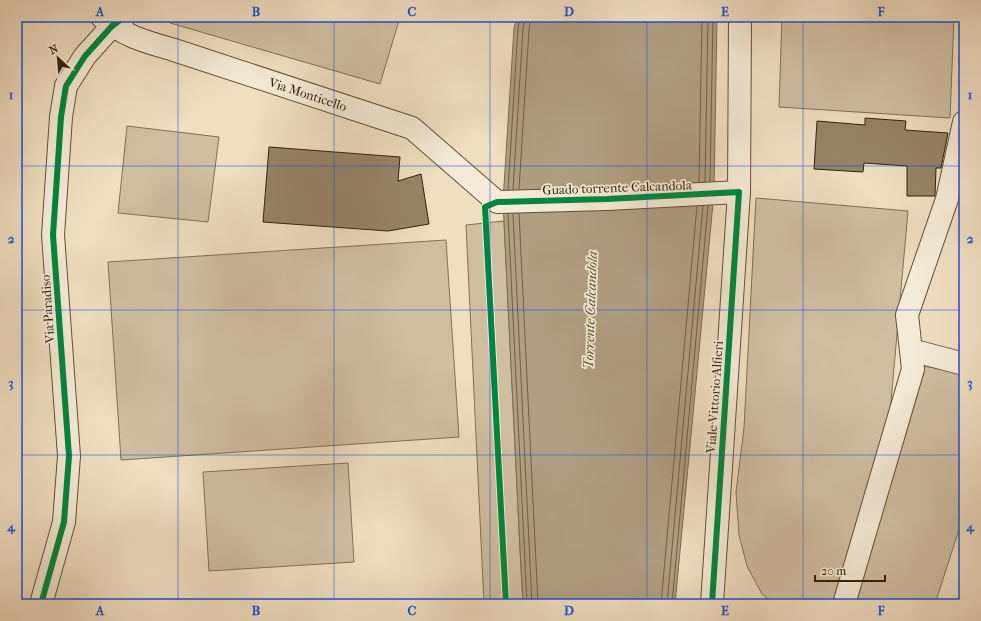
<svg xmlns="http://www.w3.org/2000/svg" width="981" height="621" font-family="'IM FELL French Canon',serif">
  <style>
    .green { fill: #d0bea3; stroke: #826f56 }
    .water { fill: #b09d83; stroke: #7e6b52 }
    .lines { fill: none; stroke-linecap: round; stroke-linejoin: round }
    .shore { stroke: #725e46; stroke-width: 1 }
    .building { fill: #968369; stroke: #342009 }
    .minor-casing { stroke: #635037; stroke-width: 24 }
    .tertiary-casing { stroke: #635037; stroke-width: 24 }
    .minor { stroke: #f5ead7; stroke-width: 22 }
    .tertiary { stroke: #f5ead7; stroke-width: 22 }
    .cycleway-casing { stroke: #f5ead7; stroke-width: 8 }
    .cycleway { stroke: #00873e; stroke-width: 6 }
    .grid { fill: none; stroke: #1d4ed8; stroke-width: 1; stroke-opacity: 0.55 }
    .labels { text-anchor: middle; stroke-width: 3.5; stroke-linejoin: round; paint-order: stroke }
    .street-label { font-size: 13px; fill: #342009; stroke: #f5ead7 }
    .water-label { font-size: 14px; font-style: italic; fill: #5f4c34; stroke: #f5ead7 }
    .neatline { fill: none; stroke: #1d4ed8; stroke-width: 1.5 }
    .grid-label { font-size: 13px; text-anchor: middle; font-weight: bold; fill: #1d4ed8 }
  </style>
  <rect width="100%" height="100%" fill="#f0dec2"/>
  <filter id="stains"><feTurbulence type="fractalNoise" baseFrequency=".005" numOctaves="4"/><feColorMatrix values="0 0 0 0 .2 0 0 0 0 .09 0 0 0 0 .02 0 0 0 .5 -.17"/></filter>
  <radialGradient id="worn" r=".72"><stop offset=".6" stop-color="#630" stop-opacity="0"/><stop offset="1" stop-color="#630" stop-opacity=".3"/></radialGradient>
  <path class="green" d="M172,17H400L380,84L170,23Z
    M782,17H954L950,118L779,107Z
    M127,126L219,137L208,222L118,213Z
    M756,198L908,211L888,435L834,604H774L762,594L747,566L739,535L736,492L744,428Z
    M504,221L520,549L523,604H484L466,225Z
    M446,240L459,437L121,460L108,262Z
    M922,366L964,372V514L935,604H851Z
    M348,463L354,562L209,571L203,472Z"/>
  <path class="water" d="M517,17H717L714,193L675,604H523L520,549L503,201L514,28Z"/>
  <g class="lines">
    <path class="shore" d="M699,182L702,17
      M705,182L708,17
      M710,182L713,17
      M519,189L529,30L531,17
      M508,190L518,28L520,17
      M513,190L523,29L525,17
      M519,213L538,604
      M508,214L527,604
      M513,214L532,604
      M661,604L697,206
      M667,604L703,206
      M672,604L708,206"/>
  </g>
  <path class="building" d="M865,118L906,121L905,130L948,133L941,168H936L935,196H907V166L864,163L863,172L814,169L817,121L865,125Z
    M269,147L400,157L398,181L421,174L429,224L388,231L263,222Z"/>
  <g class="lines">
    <defs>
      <g id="minor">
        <path id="s1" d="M102,17C121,35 146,42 171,49L412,128L497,202L607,199L739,192"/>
        <path d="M911,350L964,364"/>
        <path d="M41,604L64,522L69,456L53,235L61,117L66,86L85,56L112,26L123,18"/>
        <path d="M844,604L913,369L907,315L947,199L964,122"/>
      </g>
      <path id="tertiary" d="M712,604L739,192L740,17"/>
    </defs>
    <use href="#minor" class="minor-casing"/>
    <use href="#tertiary" class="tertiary-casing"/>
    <use href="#minor" class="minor"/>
    <use href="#tertiary" class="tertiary"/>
    <defs>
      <path id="cycleway" d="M41,604L64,522L69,456L53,235L61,117L66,86L85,56L112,26L124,17
        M506,604L485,207L497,202L607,199L739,192L712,604"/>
    </defs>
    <use href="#cycleway" class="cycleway-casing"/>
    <use href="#cycleway" class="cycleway"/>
  </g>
  <path class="grid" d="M178,17V604M334,17V604M490,17V604M647,17V604M803,17V604M17,166H964M17,310H964M17,455H964"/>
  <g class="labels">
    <g class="street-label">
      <text dy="5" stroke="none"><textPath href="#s1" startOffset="221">Via Monticello</textPath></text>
      <text transform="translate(617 187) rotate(-2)" y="5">Guado torrente Calcandola</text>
      <text transform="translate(47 309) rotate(-94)" y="5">Via Paradiso</text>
      <text transform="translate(714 397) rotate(-86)" y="5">Viale Vittorio Alfieri</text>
    </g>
    <g class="water-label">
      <text transform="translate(590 310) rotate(-88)" y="5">Torrente Calcandola</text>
    </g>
  </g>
  <rect width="981" height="621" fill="none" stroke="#f0dec2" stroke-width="44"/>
  <g transform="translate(58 58) rotate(334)" stroke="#f5ead7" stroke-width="3" paint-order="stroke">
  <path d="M0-3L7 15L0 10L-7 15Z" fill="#342009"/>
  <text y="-6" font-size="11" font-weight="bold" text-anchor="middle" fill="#342009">N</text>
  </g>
  <path d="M815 575v6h70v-6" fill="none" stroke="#342009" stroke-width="2"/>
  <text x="821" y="575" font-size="12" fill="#342009" stroke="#f5ead7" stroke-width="3" paint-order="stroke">20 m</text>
  <rect x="22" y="22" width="937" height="577" class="neatline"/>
  <g class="grid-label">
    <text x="100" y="16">A</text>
    <text x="256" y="16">B</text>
    <text x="412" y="16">C</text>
    <text x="569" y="16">D</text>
    <text x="725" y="16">E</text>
    <text x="881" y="16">F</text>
    <text x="11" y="99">1</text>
    <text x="970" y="99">1</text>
    <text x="11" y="243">2</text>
    <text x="970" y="243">2</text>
    <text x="11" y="387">3</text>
    <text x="970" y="387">3</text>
    <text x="11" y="531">4</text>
    <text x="970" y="531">4</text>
    <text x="100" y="615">A</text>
    <text x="256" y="615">B</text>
    <text x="412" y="615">C</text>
    <text x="569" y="615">D</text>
    <text x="725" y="615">E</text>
    <text x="881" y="615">F</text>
  </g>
  <rect width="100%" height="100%" filter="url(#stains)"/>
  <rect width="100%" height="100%" fill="url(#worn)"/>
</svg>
